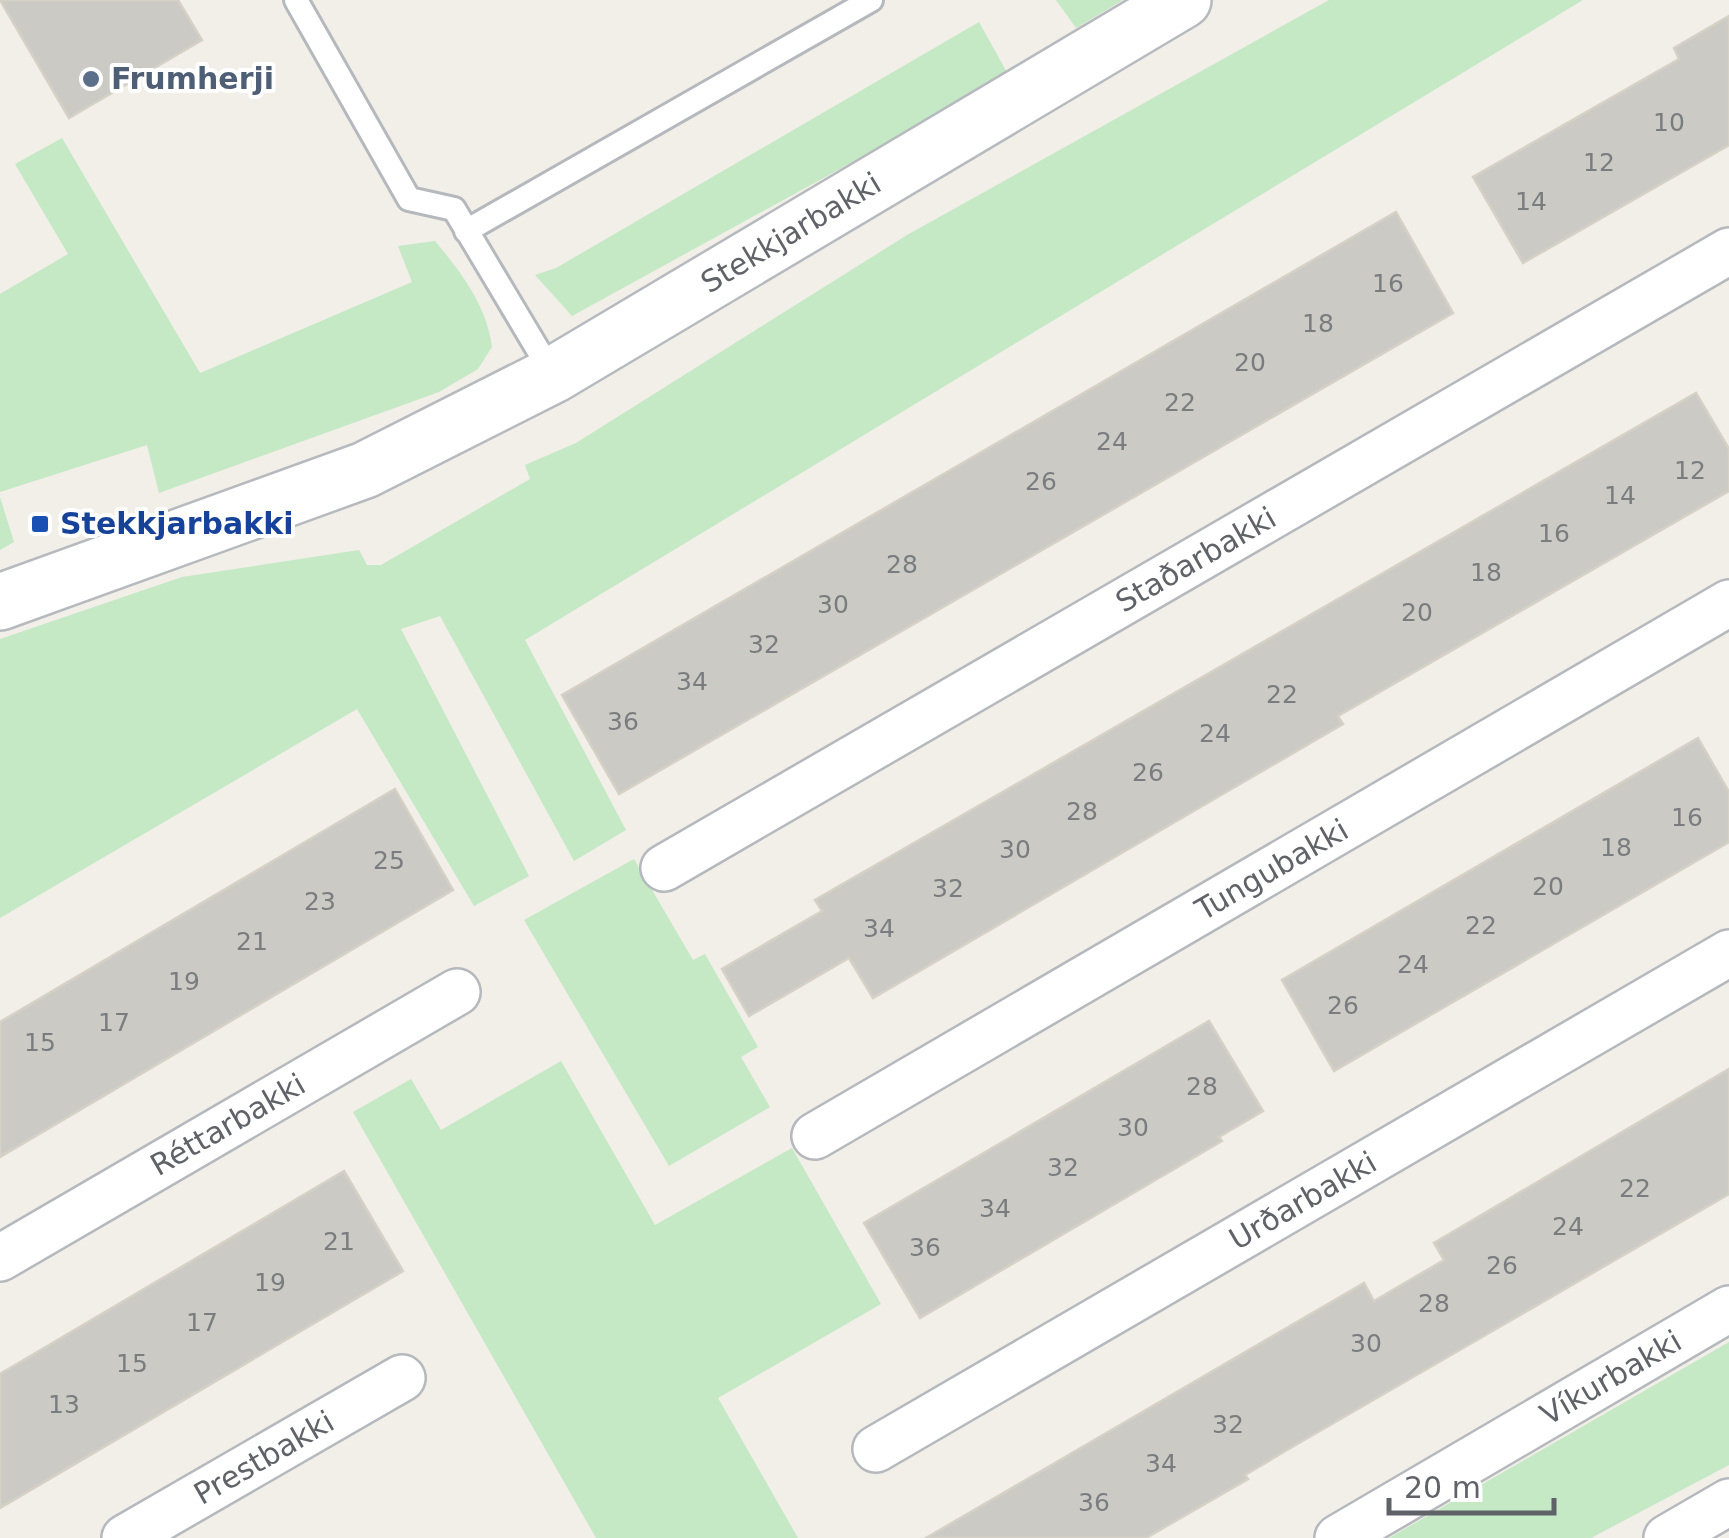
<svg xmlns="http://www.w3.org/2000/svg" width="1729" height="1538" font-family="'DejaVu Sans',sans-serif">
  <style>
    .green { fill: #c5e8c5 }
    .building { fill: #cccac5; stroke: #d6d1c6; stroke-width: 2.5 }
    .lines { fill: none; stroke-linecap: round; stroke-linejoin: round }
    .lane-casing { stroke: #b5b8bc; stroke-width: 28 }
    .street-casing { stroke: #b5b8bc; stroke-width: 50 }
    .secondary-casing { stroke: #b6babf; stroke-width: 60 }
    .lane { stroke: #fff; stroke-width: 22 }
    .street { stroke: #fff; stroke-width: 45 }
    .secondary { stroke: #fff; stroke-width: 55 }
    .service-dot { fill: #5c6f8a; stroke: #fff; stroke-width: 4 }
    .transit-dot { fill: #1a4fb4; stroke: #fff; stroke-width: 4 }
    .labels { text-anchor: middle; stroke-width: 8; stroke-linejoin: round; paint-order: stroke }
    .number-label { font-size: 25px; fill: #7a7d7f }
    .service-label { font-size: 30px; font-weight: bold; fill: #4e5e75; stroke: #fff; text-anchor: start }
    .street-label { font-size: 30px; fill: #5f6368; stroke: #fff }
    .transit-label { font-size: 30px; font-weight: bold; fill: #164399; stroke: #fff; text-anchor: start }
  </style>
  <rect width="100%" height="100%" fill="#f1efe8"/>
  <path class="green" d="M1056,0H1123L1076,28Z
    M1329,0H1583L525,640L626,830L574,861L440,616L401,629L529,876L474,906L357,709L0,918V639L182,577L359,550L367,565H381L530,479L525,465L576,443L907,235Z
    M979,22L1009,76L572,316L535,275L556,268Z
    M62,138L200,373L412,282L398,246L435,241C461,272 487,306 492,347L478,369L439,392L159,493L147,445L0,492V294L68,254L15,164Z
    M0,497L14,542L0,550Z
    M634,859L693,960L705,954L758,1047L741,1057L770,1107L669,1166L524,920Z
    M561,1061L655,1225L792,1148L881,1304L718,1398L798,1538H596L353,1112L411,1079L441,1130Z
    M1729,1342V1465L1591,1538H1389Z"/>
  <path class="building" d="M0,0H178L202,40L69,118Z
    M1729,16V145L1523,263L1473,177L1679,59L1674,48Z
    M1396,212L1453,313L619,794L562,695Z
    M1696,393L1729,449V491L1338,716L1343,724L873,998L849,958L749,1016L722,969L822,911L815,900Z
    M1698,738L1729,792V842L1334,1071L1282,980Z
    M395,789L453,890L0,1157V1022Z
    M1209,1021L1263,1111L1219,1137L1222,1141L920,1318L864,1223Z
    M1729,1069V1194L1287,1450L1245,1475L1248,1479L1146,1538H926L1364,1283L1374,1301L1444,1260L1434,1243Z
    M344,1171L403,1271L0,1508V1374Z"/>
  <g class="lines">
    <defs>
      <path id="lane" d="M296,0L409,199L454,209L553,375
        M466,231L871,0"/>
      <path id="street" d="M664,868L1729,251
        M815,1136L1729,603
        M0,1258L457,992
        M876,1449L1729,953
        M125,1538L402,1378
        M1338,1538L1729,1309
        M1667,1538L1729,1502"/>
      <path id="secondary" d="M0,602L365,470L553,375L1183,0"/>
    </defs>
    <use href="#lane" class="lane-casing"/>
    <use href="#street" class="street-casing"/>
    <use href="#secondary" class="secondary-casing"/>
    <use href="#lane" class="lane"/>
    <use href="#street" class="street"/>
    <use href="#secondary" class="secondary"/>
  </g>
  <circle class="service-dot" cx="91" cy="79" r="10"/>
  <rect class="transit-dot" x="30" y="514" width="20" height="20" rx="5"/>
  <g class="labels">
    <g class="number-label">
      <text x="1669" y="131">10</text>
      <text x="1599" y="171">12</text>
      <text x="1531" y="210">14</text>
      <text x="1388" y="292">16</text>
      <text x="1318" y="332">18</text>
      <text x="1250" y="371">20</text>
      <text x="1180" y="411">22</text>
      <text x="1112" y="450">24</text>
      <text x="1690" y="479">12</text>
      <text x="1041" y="490">26</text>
      <text x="1620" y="504">14</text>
      <text x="1554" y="542">16</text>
      <text x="902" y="573">28</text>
      <text x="1486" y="581">18</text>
      <text x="833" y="613">30</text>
      <text x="1417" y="621">20</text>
      <text x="764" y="653">32</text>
      <text x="692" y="690">34</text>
      <text x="1282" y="703">22</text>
      <text x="623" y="730">36</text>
      <text x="1215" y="742">24</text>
      <text x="1148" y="781">26</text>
      <text x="1082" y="820">28</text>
      <text x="1687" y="826">16</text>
      <text x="1616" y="856">18</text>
      <text x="1015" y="858">30</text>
      <text x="389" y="869">25</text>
      <text x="1548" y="895">20</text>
      <text x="948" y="897">32</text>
      <text x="320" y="910">23</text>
      <text x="1481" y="934">22</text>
      <text x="879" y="937">34</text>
      <text x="252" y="950">21</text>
      <text x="1413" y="973">24</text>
      <text x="184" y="990">19</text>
      <text x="1343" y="1014">26</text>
      <text x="114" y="1031">17</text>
      <text x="40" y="1051">15</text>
      <text x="1202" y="1095">28</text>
      <text x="1133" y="1136">30</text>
      <text x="1063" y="1176">32</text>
      <text x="1635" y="1197">22</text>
      <text x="995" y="1217">34</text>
      <text x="1568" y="1235">24</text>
      <text x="339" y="1250">21</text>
      <text x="925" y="1256">36</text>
      <text x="1502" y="1274">26</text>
      <text x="270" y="1291">19</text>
      <text x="1434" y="1312">28</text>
      <text x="202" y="1331">17</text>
      <text x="1366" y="1352">30</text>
      <text x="132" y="1372">15</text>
      <text x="64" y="1413">13</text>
      <text x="1228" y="1433">32</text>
      <text x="1161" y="1472">34</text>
      <text x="1094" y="1511">36</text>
    </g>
    <g class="service-label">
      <text x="111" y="89">Frumherji</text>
    </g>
    <g class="street-label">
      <text transform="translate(791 233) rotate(-31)" y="10">Stekkjarbakki</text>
      <text transform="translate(1196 560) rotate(-30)" y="10">Staðarbakki</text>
      <text transform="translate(1272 870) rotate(-30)" y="10">Tungubakki</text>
      <text transform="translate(228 1125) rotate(-30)" y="10">Réttarbakki</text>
      <text transform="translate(1303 1201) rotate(-30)" y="10">Urðarbakki</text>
      <text transform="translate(1611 1378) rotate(-30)" y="10">Víkurbakki</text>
      <text transform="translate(264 1458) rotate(-30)" y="10">Prestbakki</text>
    </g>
    <g class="transit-label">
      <text x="60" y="534">Stekkjarbakki</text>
    </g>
  </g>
  <path d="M1389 1498v15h165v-15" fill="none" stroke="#5f6368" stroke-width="5"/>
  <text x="1404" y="1498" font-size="30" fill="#5f6368" stroke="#ffffff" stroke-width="8" paint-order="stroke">20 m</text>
</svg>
